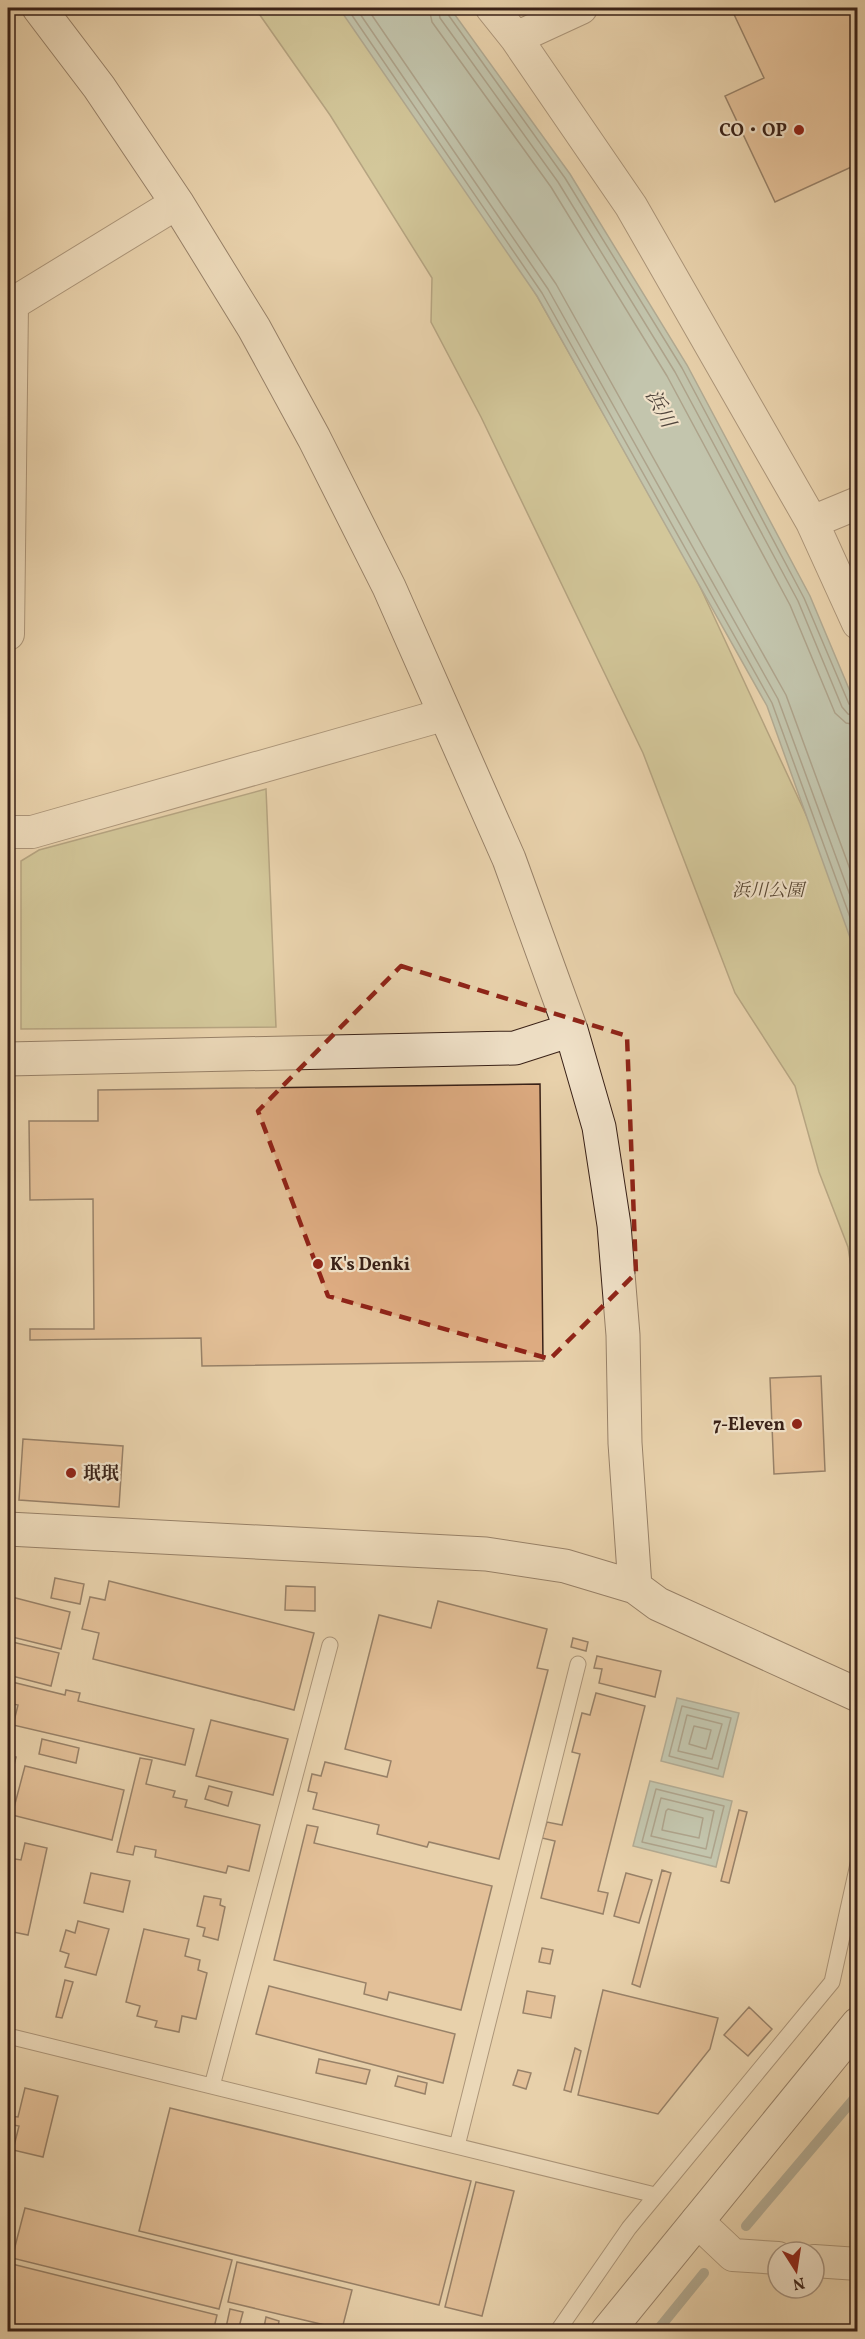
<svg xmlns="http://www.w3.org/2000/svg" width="865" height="2339" font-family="Vollkorn,'Noto Serif JP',serif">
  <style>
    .green { fill: #baba86; stroke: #7a6e4e; stroke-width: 1.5 }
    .water { fill: #98b6b0; stroke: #727a73; stroke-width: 1.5 }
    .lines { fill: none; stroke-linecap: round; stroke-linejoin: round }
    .shore { stroke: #686c64; stroke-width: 1.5 }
    .stream { stroke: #727a73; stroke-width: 10 }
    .building { fill: #ddab81; stroke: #392117; stroke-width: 1.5 }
    .lane-casing { stroke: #654d3c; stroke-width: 17 }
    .street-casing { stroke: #654d3c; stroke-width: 34 }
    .secondary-casing { stroke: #392117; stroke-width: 35 }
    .lane { stroke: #f0e1c8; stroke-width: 15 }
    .street { stroke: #f0e1c8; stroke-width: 32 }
    .secondary { stroke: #f0e1c8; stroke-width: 33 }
    .marked { fill: none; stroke: #8f2418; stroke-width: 4.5; stroke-dasharray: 12 8; stroke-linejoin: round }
    .poi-dot { fill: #8f2418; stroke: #f0e1c8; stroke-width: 2 }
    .labels { text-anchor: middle; stroke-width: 4.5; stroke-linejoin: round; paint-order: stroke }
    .poi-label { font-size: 18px; font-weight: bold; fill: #392117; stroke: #f0e1c8; text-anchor: end }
    .park-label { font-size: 18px; font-style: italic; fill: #594733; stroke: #f0e1c8 }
    .water-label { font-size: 20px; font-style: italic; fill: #51463d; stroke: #f0e1c8 }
  </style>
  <rect width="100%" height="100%" fill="#e8d1ab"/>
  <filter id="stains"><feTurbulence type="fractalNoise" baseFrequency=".00333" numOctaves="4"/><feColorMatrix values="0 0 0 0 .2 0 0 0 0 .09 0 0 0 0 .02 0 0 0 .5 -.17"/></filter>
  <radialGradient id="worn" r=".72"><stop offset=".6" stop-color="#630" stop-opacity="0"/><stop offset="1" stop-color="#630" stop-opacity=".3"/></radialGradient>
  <path class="green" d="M255,8H340L342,10L504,240L537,296L696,578L828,862L857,946V1305L848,1247L819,1172L795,1086L735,993L643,753L481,417L431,322L432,278L330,115Z
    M266,789L276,1027L21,1029V861L39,850Z"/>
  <path class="water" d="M339,8H450L570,174L687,365L810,596L857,708V957L767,706L537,296Z
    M677,1698L739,1713L723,1777L661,1761Z
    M650,1781L732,1801L716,1867L633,1846Z"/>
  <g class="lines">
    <path class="shore" d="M347,8L542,293L772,703L858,939
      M356,8L548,289L778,699L858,917
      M367,8L556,284L786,695L858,891
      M429,8L432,22L551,187L667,376L790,605L835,713L846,723L858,725
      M438,8L440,18L558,182L675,372L798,601L842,707L848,714L858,716
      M445,8L447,13L565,178L682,368L804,598L849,704L858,708
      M682,1706L731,1718L718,1769L669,1756Z
      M687,1715L722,1724L712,1759L678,1751Z
      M694,1726L711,1730L706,1749L689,1744Z
      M656,1789L724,1806L711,1858L642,1842Z
      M661,1798L714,1811L706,1849L651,1836Z
      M668,1809L703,1818L699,1838L662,1830L666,1811Z"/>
    <path class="stream" d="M746,2226L858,2094
      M656,2332L704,2273"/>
  </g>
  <path class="building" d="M731,8H858V164L775,202L725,96L764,78Z
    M540,1084L543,1361L202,1366L201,1338L30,1340V1329H94L93,1199L30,1200L29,1121H98V1090Z
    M821,1376L825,1471L774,1474L770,1378Z
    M23,1439L123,1446L119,1507L19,1500Z
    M55,1578L84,1584L80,1604L51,1598Z
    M109,1581L314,1633L294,1710L93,1659L99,1633L82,1629L90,1597L105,1600Z
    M286,1586L315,1587V1611L285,1610Z
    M8,1596L70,1612L61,1649L8,1636Z
    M438,1601L547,1629L537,1668L548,1670L499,1859L429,1842L427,1847L377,1834L379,1825L313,1809L317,1793L308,1791L312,1774L321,1776L325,1762L387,1777L391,1761L345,1749L379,1615L431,1628Z
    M573,1638L588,1642L586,1651L571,1647Z
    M8,1641L59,1653L51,1686L8,1675Z
    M597,1656L661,1671L655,1697L599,1683L602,1669L594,1668Z
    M8,1681L65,1695L66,1690L80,1693L78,1701L194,1729L185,1765L13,1725L18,1705L8,1703Z
    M596,1693L645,1706L598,1891L608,1893L603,1914L541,1898L555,1841L542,1838L547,1822L562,1825L580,1754L572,1752L582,1713L590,1715Z
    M211,1720L288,1739L273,1795L196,1776Z
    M42,1739L79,1748L76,1763L39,1754Z
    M8,1755L16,1757L12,1773L8,1772Z
    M140,1758L152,1760L146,1784L175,1791L173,1797L187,1800L185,1807L260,1825L249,1871L228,1866L226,1873L155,1857L156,1850L135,1846L133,1855L117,1852Z
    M25,1766L124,1790L112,1840L12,1815Z
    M209,1786L232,1792L228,1806L205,1799Z
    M739,1810L747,1812L729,1883L721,1881Z
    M307,1825L318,1827L314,1843L492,1886L461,2010L389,1992L387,2000L364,1994L366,1983L274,1960Z
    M25,1843L47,1848L28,1935L8,1931V1864L9,1858L21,1860Z
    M662,1870L671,1873L640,1987L632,1984Z
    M91,1873L130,1881L123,1912L84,1903Z
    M626,1873L652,1880L639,1923L614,1916Z
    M204,1896L221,1899L220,1905L225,1907L218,1940L203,1936L205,1928L197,1926Z
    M78,1921L109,1929L96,1975L65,1967L69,1954L60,1951L66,1930L75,1933Z
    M144,1929L189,1939L185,1956L200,1960L198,1970L207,1973L196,2019L182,2016L179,2032L155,2027L157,2021L137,2016L140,2006L126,2002Z
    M542,1948L553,1950L550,1964L539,1962Z
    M65,1980L73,1982L62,2018L56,2017Z
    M269,1986L455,2034L443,2083L256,2034Z
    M603,1990L718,2018L710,2049L658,2114L578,2095Z
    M527,1991L555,1996L551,2018L523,2013Z
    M749,2007L772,2029L748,2056L724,2035Z
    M575,2048L581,2051L571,2092L564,2090Z
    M319,2059L370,2070L366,2084L316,2073Z
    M518,2070L531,2073L526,2089L513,2085Z
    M398,2076L427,2083L425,2094L395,2086Z
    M25,2088L58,2096L43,2157L13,2150L19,2126L8,2124L10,2116L18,2117Z
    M170,2108L471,2181L439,2305L139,2231Z
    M476,2182L514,2191L482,2316L445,2307Z
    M25,2208L232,2260L219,2309L12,2258Z
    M237,2262L352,2290L342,2329L228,2302Z
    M8,2263L217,2315L213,2332H8Z
    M230,2309L243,2312L239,2327L257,2332H225Z
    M266,2317L279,2321L277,2332H263Z"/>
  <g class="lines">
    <defs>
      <path id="lane" d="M8,2036L655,2195
        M212,2086L330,1645
        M457,2146L578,1664
        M557,2332L629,2228L832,1982L858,1864"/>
      <path id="street" d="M492,8L516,38L631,206L812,522L858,623
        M516,38L581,8
        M8,305L12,304L177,203
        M812,522L858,503
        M8,634L12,304
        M8,832H32L443,715
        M697,2221L733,2255L778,2258
        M814,2261L858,2264"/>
      <path id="secondary" d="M39,8L99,87L177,203L254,328L314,438L389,587L509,859L571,1030L599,1127L614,1225L623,1335L625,1443L635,1587
        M8,1059L515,1048L571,1030
        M8,1529L486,1554L565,1566L635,1587L658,1604L858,1695
        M607,2332L858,2024"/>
    </defs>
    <use href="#lane" class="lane-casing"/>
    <use href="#street" class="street-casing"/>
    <use href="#secondary" class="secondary-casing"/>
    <use href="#lane" class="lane"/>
    <use href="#street" class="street"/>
    <use href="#secondary" class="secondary"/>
  </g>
  <path d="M0 0H865V2339H0ZM401,966L627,1036L636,1273L550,1359L328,1296L258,1111Z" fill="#e8d1ab" fill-opacity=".55" fill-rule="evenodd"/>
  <path class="marked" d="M401,966L627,1036L636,1273L550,1359L328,1296L258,1111Z"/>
  <g class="poi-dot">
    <circle cx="799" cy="130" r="6"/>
    <circle cx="318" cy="1264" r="6"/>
    <circle cx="797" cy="1424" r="6"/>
    <circle cx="71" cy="1473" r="6"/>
  </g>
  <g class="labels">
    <g class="poi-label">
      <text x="787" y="136">CO・OP</text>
      <text x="330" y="1270" text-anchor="start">K's Denki</text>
      <text x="785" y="1430">7-Eleven</text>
      <text x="83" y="1479" text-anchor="start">珉珉</text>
    </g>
    <g class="park-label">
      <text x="768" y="896">浜川公園</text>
    </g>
    <g class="water-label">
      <text transform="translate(661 408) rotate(62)" y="7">浜川</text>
    </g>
  </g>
  <rect width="865" height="2339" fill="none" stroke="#e8d1ab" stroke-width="30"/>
  <rect x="9" y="9" width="847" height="2321" fill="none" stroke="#392117" stroke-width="3"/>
  <rect x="15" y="15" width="835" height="2309" fill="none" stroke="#392117" stroke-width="1.5"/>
  <g transform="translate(796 2270) rotate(168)"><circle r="28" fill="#f0e1c8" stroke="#a79481" stroke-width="1.5"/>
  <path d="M0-4.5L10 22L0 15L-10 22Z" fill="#8f2418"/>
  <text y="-9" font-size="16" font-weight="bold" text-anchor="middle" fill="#392117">N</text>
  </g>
  <rect width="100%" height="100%" filter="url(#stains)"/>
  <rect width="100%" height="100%" fill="url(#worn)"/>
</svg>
